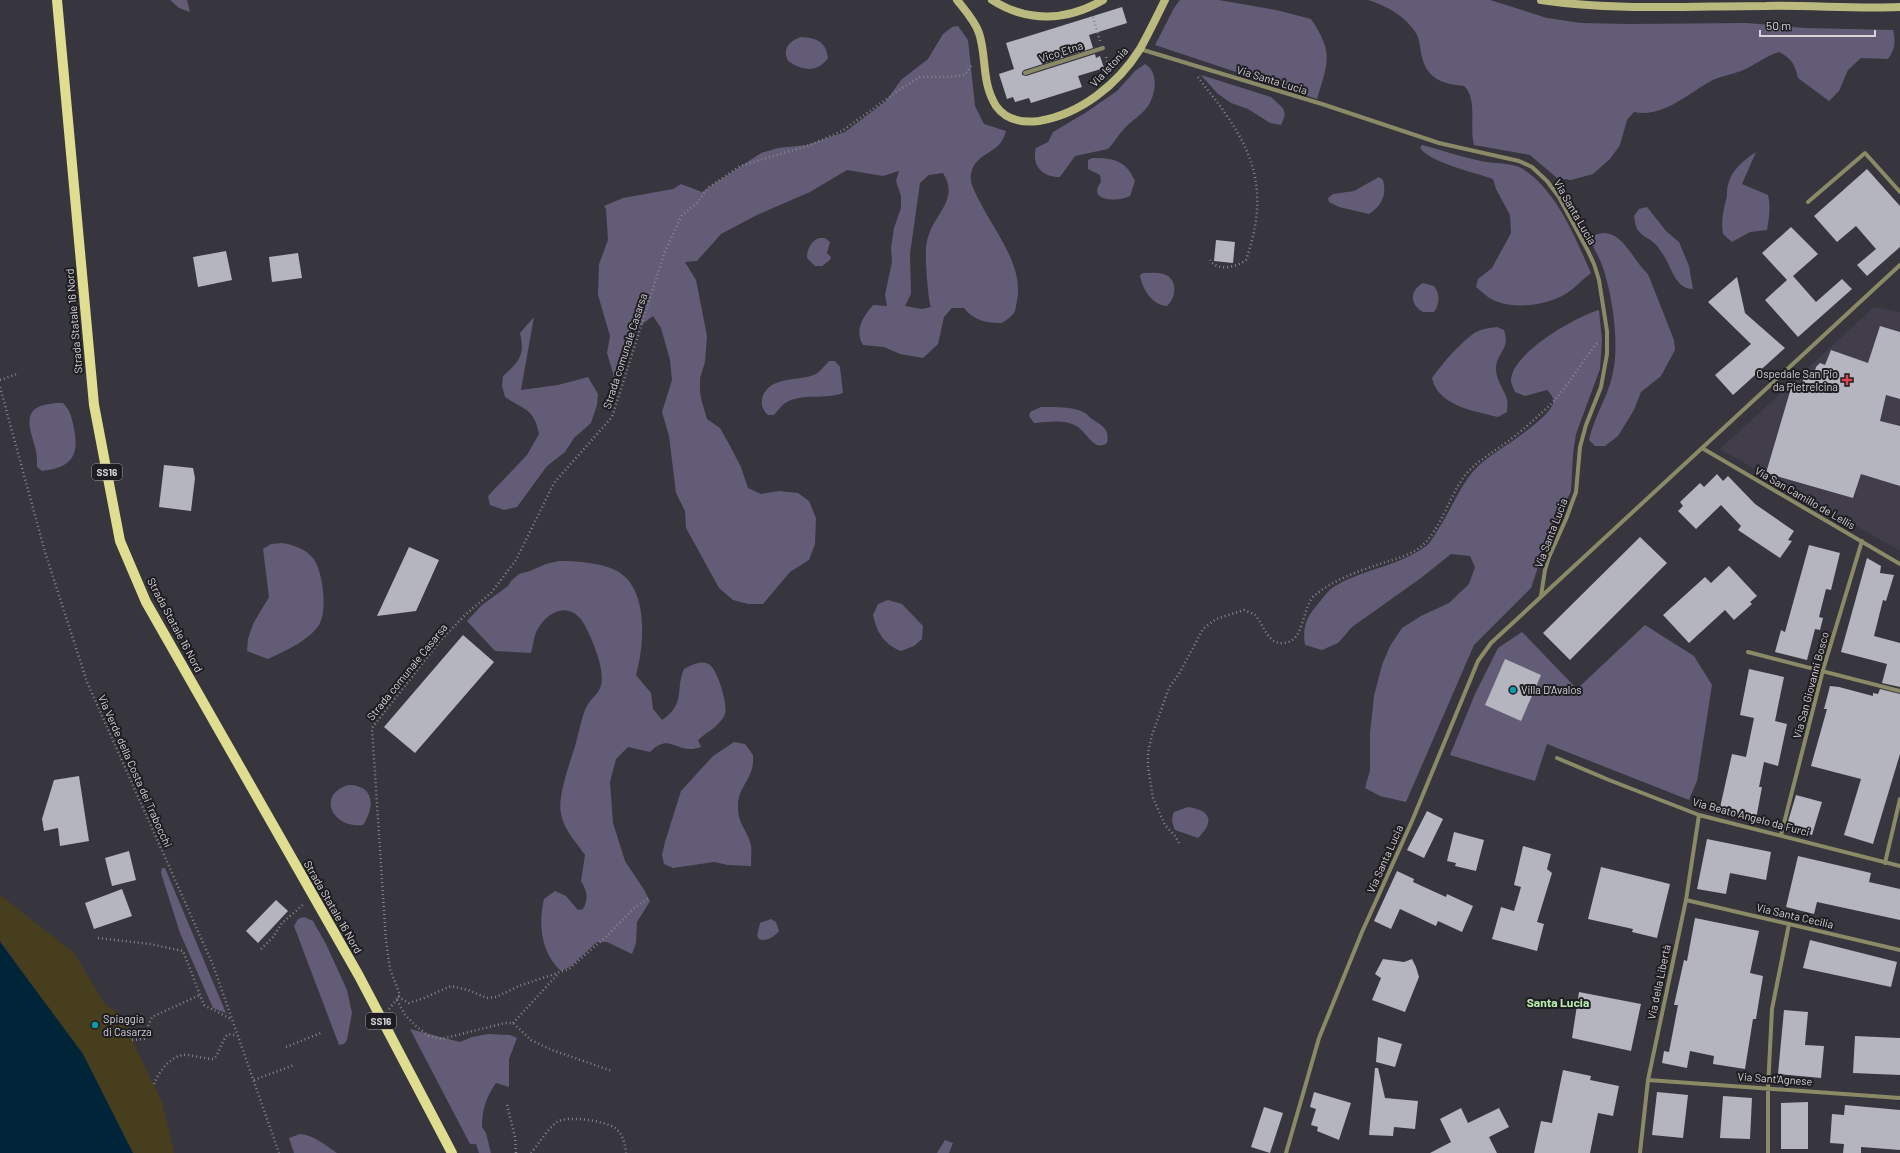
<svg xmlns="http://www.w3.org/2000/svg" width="1900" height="1153" font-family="Barlow,sans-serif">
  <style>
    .built { fill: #413d4b }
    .green { fill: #635c76; fill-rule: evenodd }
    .sand { fill: #473e1e }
    .water { fill: #002539 }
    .building { fill: #b5b5bf }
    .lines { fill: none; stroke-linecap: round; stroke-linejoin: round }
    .path { stroke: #88868c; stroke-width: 2.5; stroke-dasharray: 1 3; stroke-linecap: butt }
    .street { stroke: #8a8b66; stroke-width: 4 }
    .secondary { stroke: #baba7e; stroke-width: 8 }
    .primary { stroke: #dfde90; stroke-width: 10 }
    .health-dot { fill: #e0444e; stroke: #1e1d21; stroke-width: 1.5 }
    .culture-dot { fill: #0f9aa8; stroke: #1e1d21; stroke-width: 1.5 }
    .labels { text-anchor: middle; stroke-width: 4; stroke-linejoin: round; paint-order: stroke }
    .shield { fill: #1e1d21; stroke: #9f9da2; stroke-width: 1 }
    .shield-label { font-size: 10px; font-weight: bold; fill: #d6d4d9 }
    .street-label { font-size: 11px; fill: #d6d4d9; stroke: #1e1d21 }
    .poi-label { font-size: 11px; fill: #d6d4d9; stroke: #1e1d21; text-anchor: start }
    .neighbourhood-label { font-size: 12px; font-weight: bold; fill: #b9efb1; stroke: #1e1d21 }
  </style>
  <rect width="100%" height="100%" fill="#37353d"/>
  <path class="built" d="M1874,307L1900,312V551L1720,449Z"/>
  <path class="green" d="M170,0H187L190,12L179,8Z
    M1180,0H1219L1276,10L1311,19C1334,53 1328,62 1317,99L1155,45L1174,8Z
    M1368,0H1490L1547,18L1581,23L1627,24L1747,23L1806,28L1893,30C1896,41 1895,50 1888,59L1861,58L1848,70L1839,91L1829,101L1798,78C1795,64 1791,58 1779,52C1765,56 1754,66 1741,71C1731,75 1720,76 1711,81C1687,94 1663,118 1634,112L1627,120L1620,145L1610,159L1593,174L1571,180L1557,178L1530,155L1474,145C1469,127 1478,99 1464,86C1443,84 1427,79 1422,57C1420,50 1420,41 1417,35C1408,18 1386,5 1368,0Z
    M958,26L968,40L975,106L984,124L1006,131C1000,156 976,150 971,174C969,183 976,194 980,202C995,232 1024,266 1017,301C1016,304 1016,310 1014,313C1011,317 1006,320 1002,323C987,323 974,321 964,308H952L944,317L938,344L923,358L900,354L884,347L863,345C854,330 863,317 873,305L887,306L885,295L892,262L891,248L894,228L901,208V196L896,181L899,171L883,176L847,170L810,192L757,215L721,234L697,261L685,262L696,280L707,336L705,362L700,378V393L702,402L707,419L720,428L729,444L741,467L748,488L761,494L779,491L798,493L809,501L816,518L815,544L809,560L790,572L763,604H748L733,600L719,588L686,528L685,511L676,493L669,436L662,412L672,380L670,360L661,328L653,316L637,328L631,352L624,370L614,377L607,353L610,336L598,295L599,264L608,240L606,209L604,206L623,198L673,189L681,184L702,192L761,153L778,148L807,145L845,132L886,101L901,80L928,59L943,34L952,27ZM943,173C959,198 937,212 929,234C927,239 926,245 926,249C925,257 928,301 931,307L922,309L905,306L911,294L910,254L920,183L929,175Z
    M801,37C816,38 826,41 828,58C817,73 803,71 788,61C782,49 789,41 801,37Z
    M1145,64C1159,72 1156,94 1148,106C1142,115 1131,121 1124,129C1118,135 1114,143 1108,149L1075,156L1060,177C1043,177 1031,166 1036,148L1048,142L1053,132L1085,113L1117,91L1135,71Z
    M1201,75L1271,97L1283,108L1285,115L1281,125L1270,123L1248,109L1231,103L1218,94Z
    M1422,145C1442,150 1461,157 1481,161C1494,164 1511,162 1523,169C1557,191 1575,237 1591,273C1583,279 1576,287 1567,293C1548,306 1508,311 1488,297C1484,294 1480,290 1476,287L1478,279L1492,268L1511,233L1510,215L1496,189L1493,179C1476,173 1429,162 1420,148Z
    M1756,152L1742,184L1768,195C1771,207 1769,218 1767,230L1750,232L1732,242L1723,234C1721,221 1723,212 1726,200C1728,195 1726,190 1728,185C1732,169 1743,161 1756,152Z
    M1092,158C1113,158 1126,160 1135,181L1130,196C1118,202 1086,202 1101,182L1100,175L1088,169V160Z
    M1379,177L1383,180C1387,195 1382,205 1369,214L1339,207L1329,202L1328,198L1333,194L1354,191Z
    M1647,207L1666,231L1679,242L1689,266L1693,289C1674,289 1671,264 1662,253C1659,249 1657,245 1654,243C1649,238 1640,235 1637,229C1635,225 1635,220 1634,216L1639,209Z
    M1602,233C1624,232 1633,261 1648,274L1674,340L1675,350L1661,376L1641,392L1634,410L1618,436L1605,446H1595L1589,440C1594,417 1607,398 1612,377C1620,346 1613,298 1603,268C1600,258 1594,249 1590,240L1595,235Z
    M819,238H825L830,242L827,253L831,257L830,260L822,266H815L807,258C807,249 811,241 819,238Z
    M1143,273C1149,273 1157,272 1163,274C1178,278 1177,297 1167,306C1152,305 1142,289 1140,275Z
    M1423,283L1434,286C1440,294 1440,303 1434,312H1423C1410,305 1409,291 1423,283Z
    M1599,310L1602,340L1600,369L1576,434L1573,454L1571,491L1544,549L1531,588L1474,645L1406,802L1380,796L1365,788L1370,770V733L1374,696L1382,665L1390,646L1402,628L1421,616L1449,603L1469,584L1475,567L1470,556L1451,554L1421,578L1352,627L1338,643L1322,650L1305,645C1302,628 1307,616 1318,604C1322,599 1327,592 1332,588C1361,569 1398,567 1426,546C1431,542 1434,536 1437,531C1453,508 1462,478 1484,461C1501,448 1543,423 1552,406C1556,400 1551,394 1547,390L1525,396L1515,392C1514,389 1511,384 1511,380C1512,353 1575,317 1599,310Z
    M534,317L521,390L558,385L588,377L598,394L597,405L591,423L574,438L565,452L547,466L517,507L504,510L490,505L488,496L527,455L539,434C534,408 524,410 505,397L502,386L503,376C520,361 525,355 520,333Z
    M1497,327L1504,330C1511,350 1496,352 1496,369C1496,380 1504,389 1507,399C1508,403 1507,408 1507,412L1498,417C1474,411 1438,406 1432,378C1442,364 1459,344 1473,334C1480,329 1489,328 1497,327Z
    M829,361H835L840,367L843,393C823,400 804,393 787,402C782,404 778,411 774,415H768C763,410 761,406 762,399C768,375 798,382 816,374C820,372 825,365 829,361Z
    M56,403H63C71,411 72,419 74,429C80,457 70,468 42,471L37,467C37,462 37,456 36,451C34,440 23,419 35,409C40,405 49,404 56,403Z
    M1041,407C1052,407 1075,406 1085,413C1087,414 1089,417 1092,419C1102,426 1110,428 1107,443C1094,452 1088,434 1078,427C1065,419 1049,422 1034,423L1029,416L1030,412Z
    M282,543C293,545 304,548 312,557C323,569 328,611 319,625C308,641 285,651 268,659L247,651L248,639L253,624L269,597L263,549L271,544Z
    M559,561C577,561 611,563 624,576C648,597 644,647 636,675L651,693L653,709L662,720C686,704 675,690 684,669C692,665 701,659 710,665C718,671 728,705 725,714C721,725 707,732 698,740L701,747C675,756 672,731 650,752L628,747L616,759L610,782L613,823L625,861L643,888L650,901L637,922L636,943L632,954L607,942H597L571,966L561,971C541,953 538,924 544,899L555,891L566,896L578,910L583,909C589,898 587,891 581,881L585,855C576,842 564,830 561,814C557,796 571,760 576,743C579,732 581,720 585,710C593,692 605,695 601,670C600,658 587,625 579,617C564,602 546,614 537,630C534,636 533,646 531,653L495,651L467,621L482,605L508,586L511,581L519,574L530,571L546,564Z
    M888,600L902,604L923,626L922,639L914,646L901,651C884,644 877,633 873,615L878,604Z
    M1645,625L1694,656L1712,685L1697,781L1689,800L1547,744L1535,781L1450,755L1475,694L1498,648L1522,632L1577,689Z
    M734,742L745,744L753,755C755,778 739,785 738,804C737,824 747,829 751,845C752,851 751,859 751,866L728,865L714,862L673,868L664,864L662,855L665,842L681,791L713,756Z
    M348,785C375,785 375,807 363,825C334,829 315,796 348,785Z
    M1188,807C1211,810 1215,822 1198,838L1175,830C1172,823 1171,819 1174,812Z
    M162,868H165L226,1013L213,1008L180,933L161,873Z
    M304,917L313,921L326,944L347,990L352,1013L347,1040L344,1044L339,1045L294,926L298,919Z
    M771,919L776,922L779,931C774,937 766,942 759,939L757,936L760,923Z
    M410,1029L460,1042L472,1037L488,1034L510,1035L517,1038L509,1059V1087L496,1083C486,1097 482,1110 482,1127L486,1133L491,1153H479L476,1144H470Z
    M300,1134C314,1135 325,1145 337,1153H294L289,1138Z
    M945,1140L953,1143L949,1153H937Z"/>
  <path class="sand" d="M0,895L74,953L105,1004L128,1020L132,1040L162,1102L174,1153H133L88,1065L0,940Z"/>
  <path class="water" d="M0,942L83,1054L133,1153H0Z"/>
  <path class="building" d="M1122,7L1127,23L1089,35L1093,48L1024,70L1022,72V75L1026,76L1095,54L1096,58L1100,56L1104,68L1078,76L1082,87L1031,103L1029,98L1015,102L1013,97L1007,99L999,74L1014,69L1006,43Z
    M1867,169L1900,206V247L1867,276L1857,265L1876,249L1856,226L1837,242L1814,216Z
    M1791,227L1818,254L1793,276L1816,302L1842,279L1852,289L1798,337L1765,300L1787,280L1762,253Z
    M1216,240L1235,242L1233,263L1214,261Z
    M226,251L232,280L198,287L193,257Z
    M298,253L302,278L272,282L269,257Z
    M1737,277L1745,313L1785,348L1733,395L1715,375L1751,344L1708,302Z
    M1880,326L1900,332V399L1886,395L1880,421L1900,426V486L1861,474L1853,498L1766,473L1791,388L1800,392L1804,376L1813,378L1816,367L1820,363L1825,365L1831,350L1868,363Z
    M164,465L193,468L195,478L191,511L159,507Z
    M1717,474L1723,481L1728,476L1755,504L1794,531L1788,540L1792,541L1780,558L1738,530L1741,526L1721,505L1696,529L1678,511L1683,506L1680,502L1700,483L1704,487Z
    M1640,537L1667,563L1570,660L1543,633Z
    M1809,545L1840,553L1831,590L1826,589L1819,617L1823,618L1820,630L1815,629L1807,660L1775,652L1781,630L1785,632Z
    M409,547L439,560L416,611L377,616Z
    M1867,558L1881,566L1880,573L1894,575L1886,601L1883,600L1874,636L1900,643V687L1882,683L1887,664L1841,652Z
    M1729,566L1757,596L1750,602L1752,604L1734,620L1725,610L1689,643L1663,615L1705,577L1711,583Z
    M463,635L494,662L415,753L384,727Z
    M1505,659L1541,675L1521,721L1485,705Z
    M1749,669L1784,677L1775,721L1787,724L1778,766L1764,762L1759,787H1762L1756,819L1719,812L1732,754L1746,757L1754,718L1740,715Z
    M1830,686L1839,687L1873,696V693L1878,694L1880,689L1900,694V754L1873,844L1844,835L1861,779L1811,766L1827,709H1824Z
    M79,776L89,841L60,846L58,828L44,831L42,819L54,780Z
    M1796,795L1822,802L1812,835L1786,828Z
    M1427,811L1443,819L1424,858L1407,850Z
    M1454,832L1484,840L1476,871L1455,866L1456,863L1447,861Z
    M1707,839L1771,852L1766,880L1730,873L1726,894L1697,889Z
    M1523,846L1551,854L1547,869L1552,873L1537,922L1544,924L1537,951L1492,939L1501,907L1514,911L1521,887L1514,885Z
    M129,851L136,880L112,886L105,858Z
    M1798,856L1871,873L1869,882L1900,889V920L1817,902L1814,914L1786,907Z
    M1601,867L1670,884L1657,938L1632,932L1633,929L1588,919Z
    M1397,871L1414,879L1413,882L1446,897L1447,894L1473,906L1462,932L1438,921L1436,926L1400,909L1391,929L1374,921Z
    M122,889L132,916L94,929L85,903Z
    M276,900L288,911L258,943L246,931Z
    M1695,918L1759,931L1750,973L1763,976L1756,1019H1753L1745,1069L1713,1064L1714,1056L1690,1051L1687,1068L1662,1063L1664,1051L1669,1052L1678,1005H1674L1684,960L1687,961Z
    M1810,940L1897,962L1891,987L1803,968Z
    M1383,959L1404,962L1412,959L1416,967L1419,977L1405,1012L1372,1000L1381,978L1375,974Z
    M1579,992L1641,1004L1631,1051L1572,1038Z
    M1784,1010L1808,1012L1805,1045L1824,1046L1821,1078L1778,1074Z
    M1855,1036L1900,1038V1075L1853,1073Z
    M1378,1037L1402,1044L1395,1067L1376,1062Z
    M1375,1068H1378L1385,1098L1418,1101L1415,1129L1394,1127L1393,1136L1369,1135Z
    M1563,1070L1591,1076L1590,1080L1619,1086L1613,1116L1598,1113L1590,1153H1534L1541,1121L1552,1123Z
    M1314,1092L1351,1103L1339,1140L1317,1131L1318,1127L1311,1125L1316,1109L1310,1107Z
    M1657,1092L1688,1095L1683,1138L1652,1135Z
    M1723,1096L1752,1098L1750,1139L1720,1138Z
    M1808,1102V1149H1781V1103Z
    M1845,1105L1900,1110V1150L1861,1147V1153H1843L1844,1144L1830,1143L1832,1114L1844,1115Z
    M1264,1107L1283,1113L1270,1153L1251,1147Z
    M1461,1108L1468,1123L1499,1108L1509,1127L1489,1137L1497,1153H1430L1451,1142L1440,1119Z"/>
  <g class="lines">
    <path class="path" d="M1093,17L1100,41
      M1106,57L1109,69
      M1198,77C1207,90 1218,102 1227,116C1261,165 1265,205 1246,260C1237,267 1217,272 1210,260
      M0,380L17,374
      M0,387L45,552L87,682L213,965L279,1153
      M1179,843L1175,836L1165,825L1153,798L1148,767V752L1152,735L1169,688L1179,674L1203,629L1216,619L1244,610C1248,612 1252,613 1255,615C1264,624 1267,645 1284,643C1305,642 1302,605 1315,595C1332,581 1356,572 1377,565C1391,560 1410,556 1422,546C1441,529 1450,494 1466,474C1477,461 1491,454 1504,444C1520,433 1534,420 1548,407C1568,388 1580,363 1598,342
      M98,938L150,944L183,951L204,1005L231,1019
      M261,949L273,937L282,923L304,904
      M398,997L409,1003L424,998L451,986L468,990L487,998L496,997L519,986L569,969L608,935L634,908L650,897
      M397,1000L405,1015L417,1027L429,1036L441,1039L505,1023H513L531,1040L552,1050L612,1071
      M389,1009L400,995L390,969L386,941L372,728L440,641L466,614L491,593L516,560L554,483L612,417L665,251L682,215L696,204L709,187L740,166L810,145L842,131L902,88L920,77H947L965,75L972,64
      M513,1023L557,975
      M132,1040L144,1039L149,1036L148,1026L152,1017L200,995
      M286,1047L323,1032
      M254,1080L294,1065
      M154,1084C158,1073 169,1058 182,1055C190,1054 204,1059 214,1059C220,1052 221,1042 228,1034L237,1035
      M507,1105L515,1137L516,1153
      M531,1153C538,1145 548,1128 557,1122C568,1115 605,1121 615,1128C623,1134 625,1144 626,1153"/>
    <path class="street" d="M1140,49L1322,104L1439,143L1519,161L1532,167L1547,181L1559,197L1588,251L1594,264L1599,280L1607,331V354L1601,387L1586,425L1580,447L1576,492L1566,519L1549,557L1545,570L1541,596
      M1025,73L1103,48
      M1808,202L1865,153L1900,192
      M1702,448L1900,564
      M1748,652L1900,691
      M1557,758L1609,780L1699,815L1900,866
      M1781,835L1823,670L1862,541
      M1885,863L1900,799
      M1686,900L1900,950
      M1648,1080L1900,1098
      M1286,1153L1319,1038L1362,932L1412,821L1478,661L1491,643L1900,265
      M1640,1153L1648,1080L1686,900L1699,815
      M1768,1153V1088L1772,1009L1789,924"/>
    <path class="secondary" d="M957,0C965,10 975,21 979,33C987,57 981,82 996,106C1006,120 1023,123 1039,121C1081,114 1118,84 1140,49C1149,33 1157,16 1165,0
      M992,0C1028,23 1067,21 1103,0
      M1541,0C1615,11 1691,6 1766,6C1811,5 1855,9 1900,7"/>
    <path class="primary" d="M57,0L94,405L120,541L146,602L359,976L452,1153"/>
  </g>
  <path class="health-dot" d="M1845 374h4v4h4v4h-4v4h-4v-4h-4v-4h4z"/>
  <g class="culture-dot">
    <circle cx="1513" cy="690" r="4"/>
    <circle cx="95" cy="1025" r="4"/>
  </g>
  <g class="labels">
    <g class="shield">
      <rect x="92" y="464" width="30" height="16" rx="3"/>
      <rect x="366" y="1013" width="30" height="16" rx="3"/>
    </g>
    <g class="shield-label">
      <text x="107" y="476">SS16</text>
      <text x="381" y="1025">SS16</text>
    </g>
    <g class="street-label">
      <text transform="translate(1061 52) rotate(-18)" y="4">Vico Etna</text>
      <text transform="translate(1109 67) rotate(-47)" y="4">Via Istonia</text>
      <text transform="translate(1272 80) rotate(17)" y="4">Via Santa Lucia</text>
      <text transform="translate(1575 212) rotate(60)" y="4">Via Santa Lucia</text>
      <text transform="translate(74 321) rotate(-95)" y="4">Strada Statale 16 Nord</text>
      <text transform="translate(625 351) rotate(-72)" y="4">Strada comunale Casarsa</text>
      <text transform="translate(1805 498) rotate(30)" y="4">Via San Camillo de Lellis</text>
      <text transform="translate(1551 533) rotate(-69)" y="4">Via Santa Lucia</text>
      <text transform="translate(175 625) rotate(62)" y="4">Strada Statale 16 Nord</text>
      <text transform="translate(407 672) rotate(-51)" y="4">Strada comunale Casarsa</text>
      <text transform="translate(1811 685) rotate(-75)" y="4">Via San Giovanni Bosco</text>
      <text transform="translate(135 771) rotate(66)" y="4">Via Verde della Costa dei Trabocchi</text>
      <text transform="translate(1751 817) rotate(15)" y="4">Via Beato Angelo da Furci</text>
      <text transform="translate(1385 859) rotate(-66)" y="4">Via Santa Lucia</text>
      <text transform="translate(333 907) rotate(60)" y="4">Strada Statale 16 Nord</text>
      <text transform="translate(1795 916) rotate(13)" y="4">Via Santa Cecilia</text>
      <text transform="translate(1659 982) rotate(-78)" y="4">Via della Libertà</text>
      <text transform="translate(1775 1079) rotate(4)" y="4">Via Sant'Agnese</text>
    </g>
    <g class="poi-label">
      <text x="1838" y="378" text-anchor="end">Ospedale San Pio<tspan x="1838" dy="13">da Pietrelcina</tspan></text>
      <text x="1521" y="694">Villa D'Avalos</text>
      <text x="103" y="1023">Spiaggia<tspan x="103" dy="13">di Casarza</tspan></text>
    </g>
    <g class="neighbourhood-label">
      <text x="1558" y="1007">Santa Lucia</text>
    </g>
  </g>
  <path d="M1760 30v6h115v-6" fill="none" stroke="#d6d4d9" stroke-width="2"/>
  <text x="1766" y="30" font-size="12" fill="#d6d4d9" stroke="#1e1d21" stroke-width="3" paint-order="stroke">50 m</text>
</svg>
